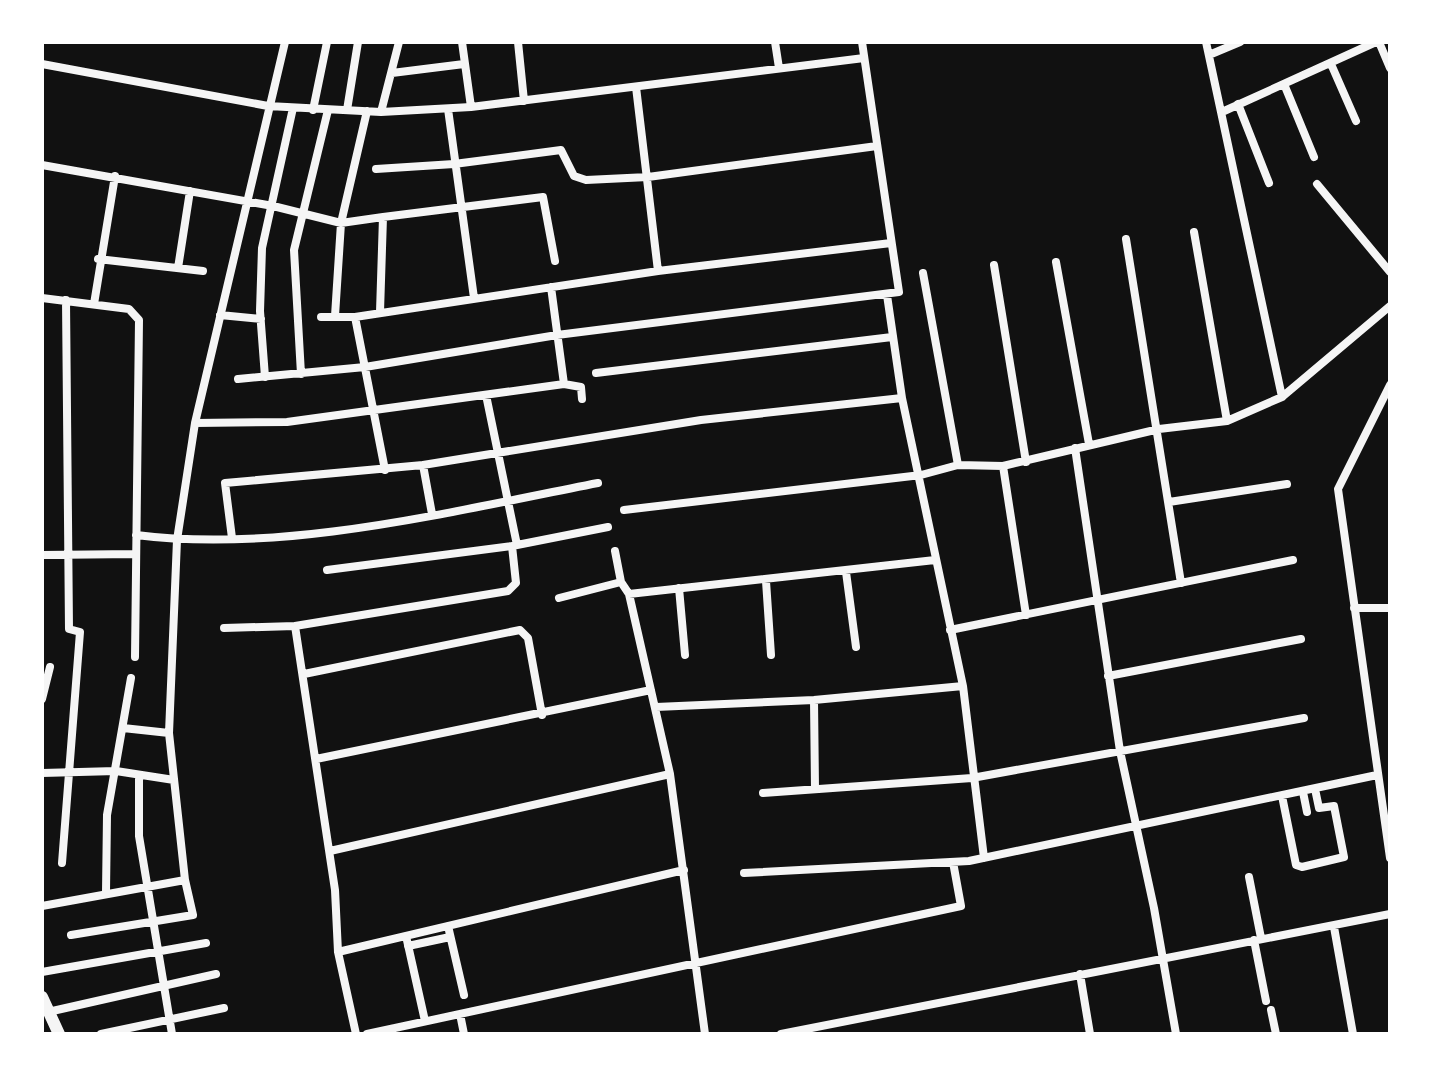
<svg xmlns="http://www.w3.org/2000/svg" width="1432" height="1076" font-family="'Source Sans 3',sans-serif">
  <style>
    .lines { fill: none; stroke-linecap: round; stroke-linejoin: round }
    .minor { stroke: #f5f5f5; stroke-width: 8 }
    .trunk { stroke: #f5f5f5; stroke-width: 12 }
  </style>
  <rect width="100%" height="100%" fill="#111"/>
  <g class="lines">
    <path class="minor" d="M462,42L471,107
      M518,42L524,101
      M775,42L779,68
      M1206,42L1282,397
      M1379,42L1390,68
      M1209,55L1240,42
      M42,64L268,106L381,112L471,107L864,58
      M1331,64L1356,121
      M392,73L464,64
      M1284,84L1314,157
      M636,87L658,271
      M1238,104L1269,183
      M448,109L474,298
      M313,110L327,42
      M347,110L358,42
      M381,112L399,42
      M1222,112L1376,42
      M42,165L273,206L341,223L383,217
      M376,169L454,164L561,150L574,176L586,180L648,177L877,146
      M1317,184L1390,272
      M1194,232L1227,421
      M1126,239L1181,583
      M98,259L203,271
      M1056,262L1089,444
      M994,265L1026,462
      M178,268L190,191
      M923,273L958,465
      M887,295L902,398L963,686L984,858
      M42,298L129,309L139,320L135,657
      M94,304L115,176
      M380,312L383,217L543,197L555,261
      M220,315L261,319
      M335,316L341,223L367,111
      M321,317H355L658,271L891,243
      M355,317L385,470
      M596,373L892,337
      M301,374L294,250L328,110
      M265,377L260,311L262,248L293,108
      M238,379L365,367L557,335L899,292L862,42
      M564,384L581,387L582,399
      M1390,385L1338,489L1390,858
      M486,395L517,545
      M195,423L287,422L564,384L551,287
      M1075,448L1120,751L1154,908L1176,1034
      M423,465L432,514
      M1003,466L1026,615
      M1169,502L1287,484
      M624,510L921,475L958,465L1003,466L1159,429L1227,421L1282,397L1390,306
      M136,535C284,554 453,511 598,483
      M232,538L225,483L423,465L701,420L902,398
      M615,551L621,582
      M42,555L136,554
      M327,570L512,546L608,527
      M846,572L856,647
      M766,581L771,655
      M679,588L685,655
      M629,594L670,774L705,1034
      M559,598L621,582L629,594L935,560
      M1354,608H1390
      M295,626L508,591L516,583L512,546
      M224,628L295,626L335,890L338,952L356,1034
      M950,630L1293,560
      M304,674L520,630L528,638L542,715
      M1108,676L1301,639
      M42,699L50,667
      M814,700L815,789
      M656,707L814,700L963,686
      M123,728L169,733
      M316,759L651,690
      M42,773L116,771L174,780
      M139,775V836L172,1034
      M1303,792L1307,812
      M763,793L972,778L1304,718
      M1282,796L1296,865L1302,867L1344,857L1334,806L1319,808L1315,789
      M330,851L670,774
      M62,863L80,632L69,629L66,300
      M744,873L969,861L1377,775
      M1249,877L1261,938
      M106,892L107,815L131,678
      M42,906L185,880
      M448,926L464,995
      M1334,927L1353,1034
      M71,935L193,915L185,880L169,733L177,540L195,423L285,42
      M406,936L425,1021
      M1254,940L1266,1001
      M408,946L450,937
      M338,952L684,870
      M42,972L206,943
      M1080,974L1090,1034
      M1271,1010L1276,1034
      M48,1012L216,974
      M460,1014L464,1034
      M101,1034L224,1008
      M367,1034L961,906L953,862
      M781,1034L1390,914"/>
    <path class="trunk" d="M42,997L59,1034"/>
  </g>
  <rect width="1432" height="1076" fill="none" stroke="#ffffff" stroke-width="88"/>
</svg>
